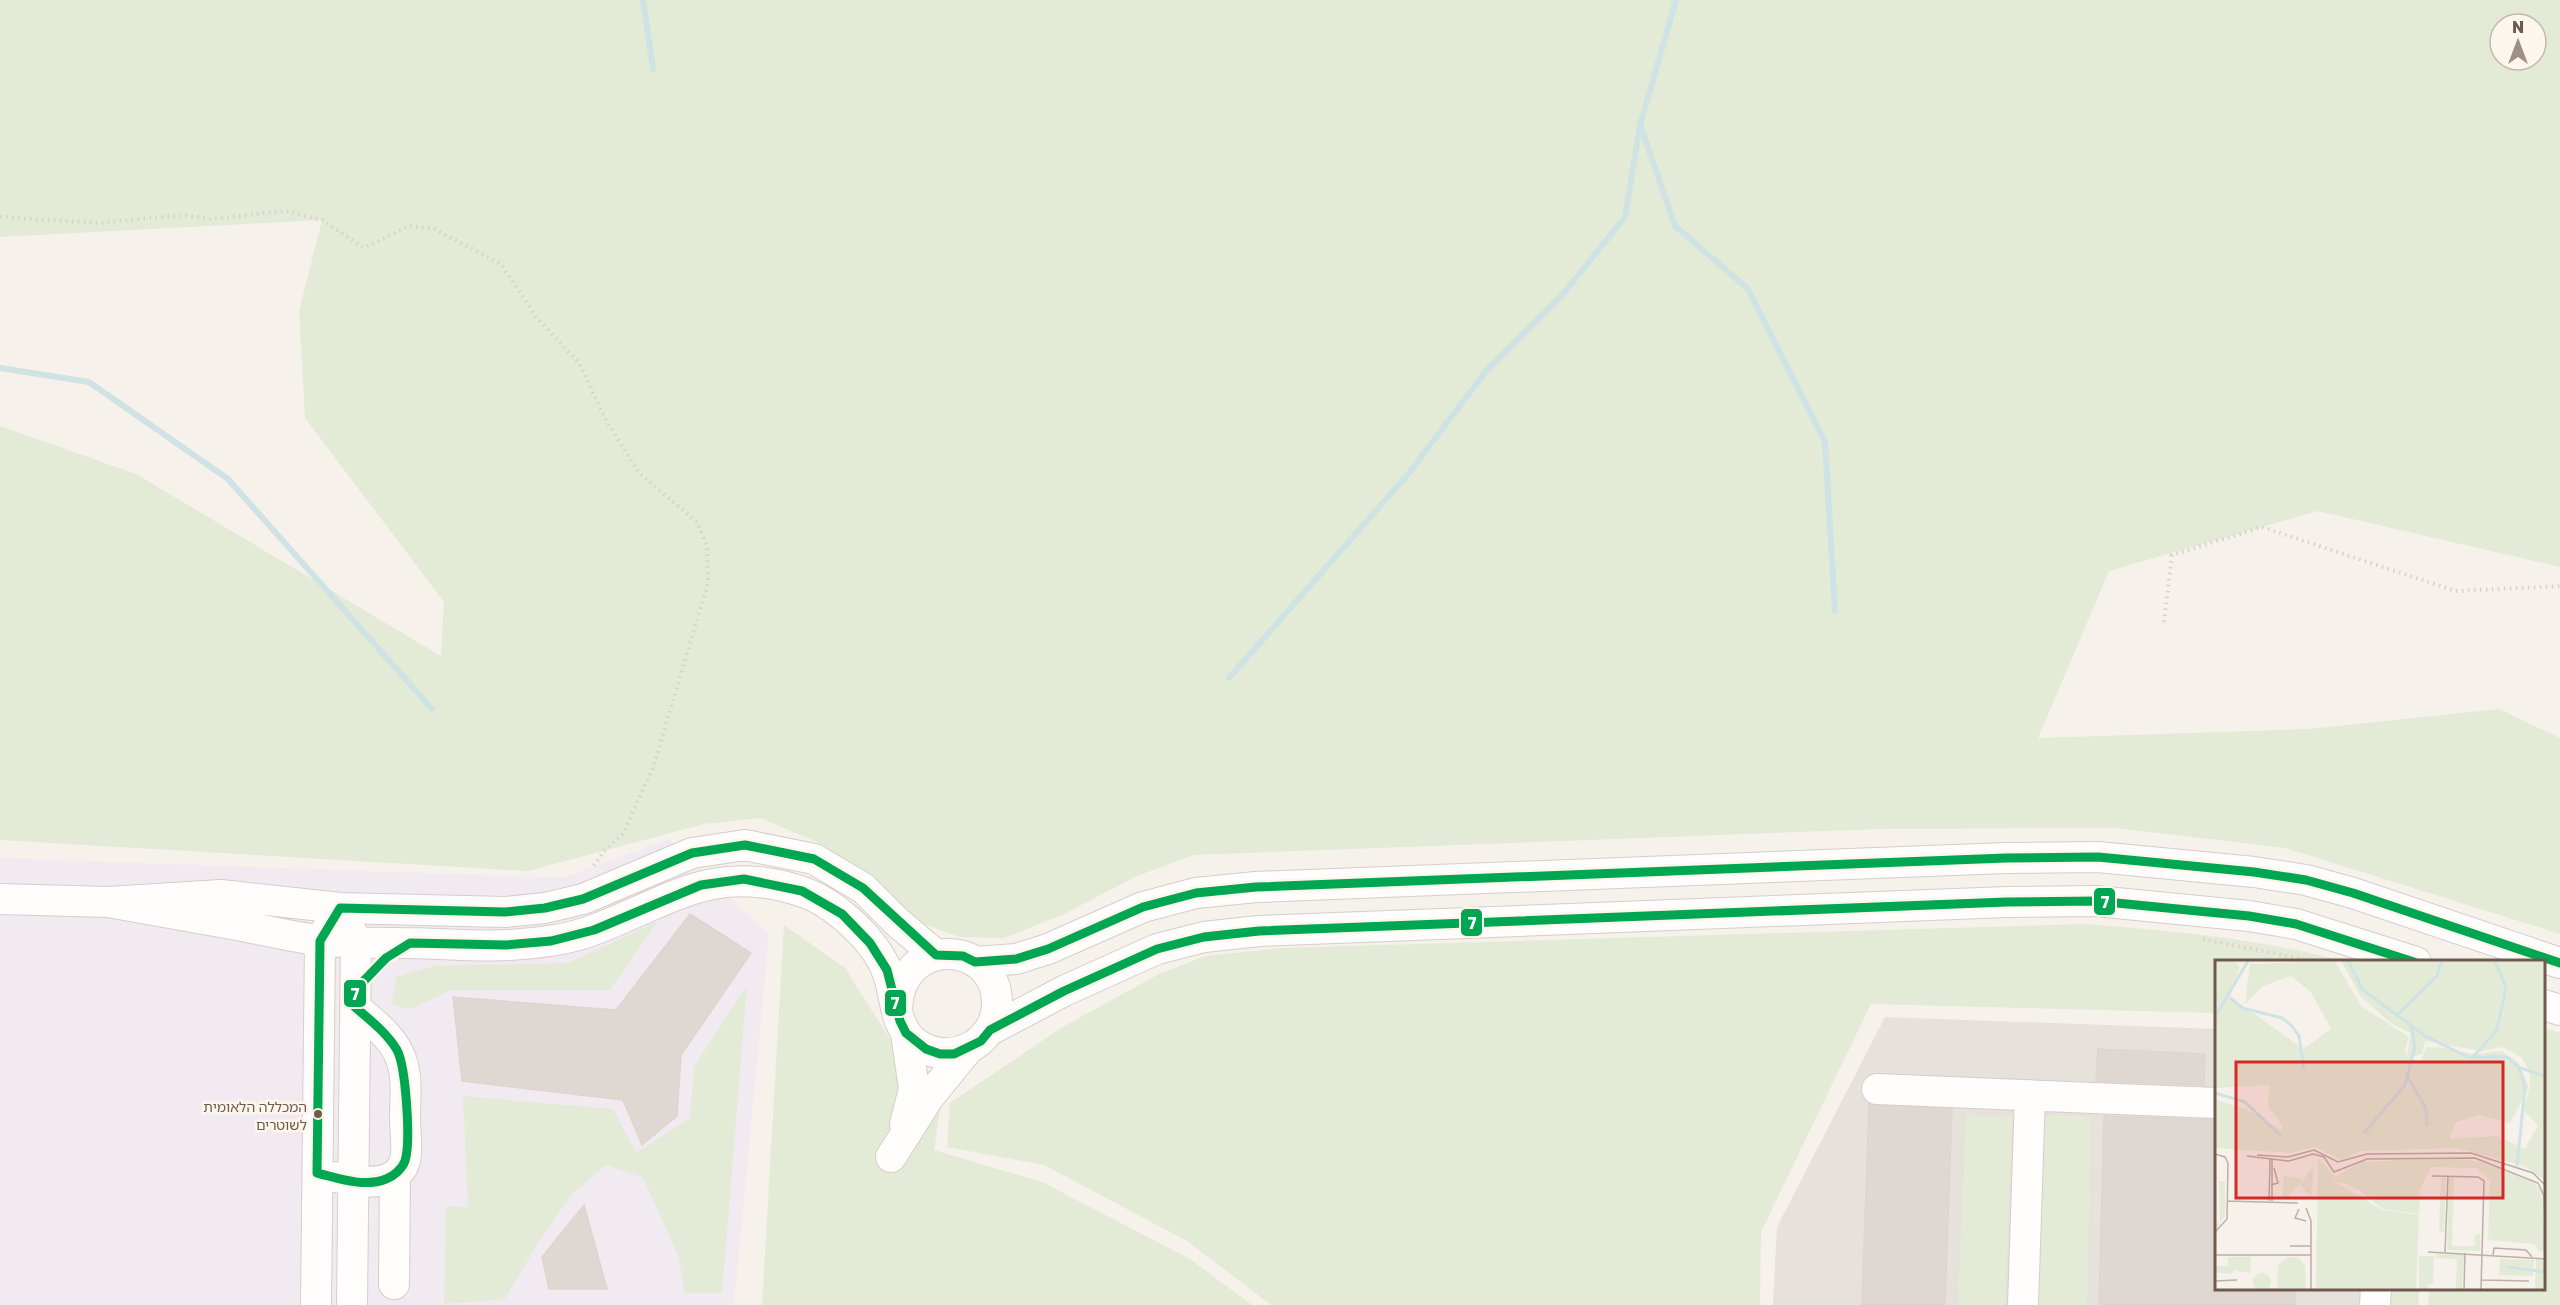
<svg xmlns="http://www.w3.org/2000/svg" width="2560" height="1305" font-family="'Golos Text','Noto Sans Hebrew',sans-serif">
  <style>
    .industrial { fill: #e7e1dc }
    .education { fill: #f2eaf1 }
    .green { fill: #e3ebd7; fill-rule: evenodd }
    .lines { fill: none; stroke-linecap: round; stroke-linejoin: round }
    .stream { stroke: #cfe2e4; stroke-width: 6 }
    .building { fill: #dfd7d1; stroke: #ded5ce; stroke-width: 1.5 }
    .minor-casing { stroke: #d5cec9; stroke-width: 32 }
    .path { stroke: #d7d0cb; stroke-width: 4; stroke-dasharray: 1.5 4.5; stroke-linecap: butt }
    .minor { stroke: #fefdfc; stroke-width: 30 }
    .bus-1-casing { stroke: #fdf6ed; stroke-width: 14 }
    .bus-1 { stroke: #00a651; stroke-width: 9 }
    .bus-dot { fill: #705a4e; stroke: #fdf6ed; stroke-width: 2 }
    .labels { text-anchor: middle; stroke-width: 5; stroke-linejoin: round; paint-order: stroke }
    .bus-label { font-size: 14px; fill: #705a4e; stroke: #fdf6ed; text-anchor: end }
    .inset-river { fill: none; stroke: #cfe2e4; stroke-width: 3 }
    .inset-road { fill: none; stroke: #bcb0a7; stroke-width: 1.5 }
    .view { fill: #d62828; fill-opacity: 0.15; stroke: #d62828; stroke-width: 3 }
    .inset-edge { fill: none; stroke: #705a4e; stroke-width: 3 }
    .line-badge { stroke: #fdf6ed; stroke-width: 2 }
    .badge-label { font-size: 16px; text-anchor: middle; font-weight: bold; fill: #fff }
  </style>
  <rect width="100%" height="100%" fill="#f6f1eb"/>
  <path class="industrial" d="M1885,1017L2216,1029V1288L2419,1289L2418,1305H1773L1777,1227Z"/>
  <path class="education" d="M669,839L769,935L734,1305H0V858L563,878Z"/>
  <path class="green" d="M0,0H2560V567L2318,511L2109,571L2038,738L2309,729L2499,709L2560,738V934L2285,848L2116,828L1880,829L1194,855L1137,876L1064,914L1004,938L959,937L919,922L881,884L819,843L761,818L704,824L528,871L0,840V426L136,474L441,656L444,602L305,418L299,311L322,220L0,237ZM2500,24H2536V60H2500Z
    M657,922L610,990H452L408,1010L391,1003L397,977L433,966L567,963Z
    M2085,924C2172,931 2257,938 2341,961L2216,962V1013L1871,1004L1761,1232L1760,1305H1271L1187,1241L1044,1165L947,1147L950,1103L1061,1028L1157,975L1205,956L1282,948Z
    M784,925L845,968L889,1038L944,1083L934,1150L1042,1182L1190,1259L1252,1305H762Z
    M747,985L722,1293H685L678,1255L643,1178L606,1165L573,1193L543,1235L505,1299L444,1304L446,1206L468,1207L463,1096L613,1109L636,1153L690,1118L694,1067Z
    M2544,1028L2560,1033V1305H2428L2429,1289L2544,1288Z
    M1966,1115L2012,1117L2005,1305H1958Z
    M2045,1115L2091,1117L2087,1305H2038Z
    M2389,1289H2417L2416,1305H2388Z"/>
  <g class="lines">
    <path class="stream" d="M643,0L653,69
      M1641,127L1675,226L1748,289L1825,442L1835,611
      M0,368L89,382L228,479L432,709
      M1229,678L1409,473L1486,371L1563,294L1625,217L1640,125L1676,0"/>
  </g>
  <path class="building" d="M690,914L751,953L681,1055L677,1116L642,1145L623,1100L462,1081L453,997L616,1010Z
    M2098,1049L2205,1054L2204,1085L2096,1081Z
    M1869,1104L1952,1109L1945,1305H1862Z
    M2104,1116L2217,1120V1288H2296L2295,1305H2099Z
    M584,1205L607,1289H549L542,1257Z"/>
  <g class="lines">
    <defs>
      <path id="minor" d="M0,899L108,902L221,895L340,908L505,912L545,908L583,899L692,853L745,845L814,859L863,888L897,922L936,955
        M108,902C151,910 194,917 237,925C264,930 291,937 318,940C345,944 374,942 402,943C437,943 473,947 509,945C538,943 569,940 596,929C671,900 716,863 800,891C833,901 877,941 888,974C896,996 894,1023 912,1040C944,1070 998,1046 997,1002C996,940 901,934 897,1008
        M347,923L356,941L352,1305
        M975,962L1016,959L1048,949L1143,907L1196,893L1256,887L2006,858L2098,857L2254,872L2306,880L2353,893L2560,963
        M2544,1005L2560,1010
        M990,1030L1064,991L1157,949L1204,937L1259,931L2007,902L2096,901L2249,916L2296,924L2416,962
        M1877,1089L2216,1103
        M905,1124L914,1089L906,1033
        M891,1157L929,1097L968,1049
        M335,1177C356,1182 396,1189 405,1161C408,1149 405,1131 405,1119C405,1100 408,1077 401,1059C394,1038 371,1021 355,1007
        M394,1284L395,1175
        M316,1305L320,941L330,924
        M2023,1305L2030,1095
        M2375,1305L2376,1288"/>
    </defs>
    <use href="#minor" class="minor-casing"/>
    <path class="path" d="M0,217L96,223L184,215L210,219L285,211L322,220L364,248L409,226L434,229L501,264L536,317L579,363L606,420L639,473L697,522L707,546L708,583L654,765L623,834L604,851L593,867
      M2164,622L2172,555L2262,527L2455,591L2560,586
      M2203,939L2317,962"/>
    <use href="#minor" class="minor"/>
    <defs>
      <path id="bus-1" d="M2414,962L2296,924L2249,916L2096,901L2007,902L1259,931L1204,937L1157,949L1064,991L990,1030L981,1041L954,1054H940L926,1049L906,1033L900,1021L887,970L870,943L842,914L802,891L744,879L701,885L594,930L551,941L506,945L410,943L386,958L355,990V1007C370,1020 387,1033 397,1050C406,1067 411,1142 405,1161C402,1169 394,1176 386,1179C364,1188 338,1178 317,1173L320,941L340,908L505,912L545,908L583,899L692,853L745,845L814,859L863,888L936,955L963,956L975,962L1016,959L1048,949L1143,907L1196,893L1256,887L2006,858L2098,857L2254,872L2306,880L2353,893L2560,963"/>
    </defs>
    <use href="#bus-1" class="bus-1-casing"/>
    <use href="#bus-1" class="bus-1"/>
  </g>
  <circle class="bus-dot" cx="318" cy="1114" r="5"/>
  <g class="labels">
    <g class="bus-label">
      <text x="307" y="1112">המכללה הלאומית<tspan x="307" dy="18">לשוטרים</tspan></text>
    </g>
  </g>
  <g transform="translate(2215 960)">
    <rect width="330" height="330" fill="#f6f1eb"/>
    <path d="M0,1H19L25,7L15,36L88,89L116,69L96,32L76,16L48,26L30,44L35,4L120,1L146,46L194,77L190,89L192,96L196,73L177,64L146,37L126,1H330V220L309,206L242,188L145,191L126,200L100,187L76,193L0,188V139L35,151L66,170L67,165L53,146L54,125L0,128ZM210,81L266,91L287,87L306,97L315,111V126L308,150L323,165L310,189L282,176L234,179L241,162L263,155L295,163L314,127L303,102L286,91L258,94L230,88L211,87L207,99L203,101L196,98L207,94ZM103,198L119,215V222L120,217L146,202L238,198L265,202L319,222L327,234L330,288L326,293L319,284L273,280L275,220L261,208L216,207L205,230L204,254L168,249L145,231L130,223L121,222L167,250L204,255L201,329H101ZM99,205L96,237L84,224L73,237L67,238L69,216L85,218L87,222ZM226,218H231L229,272L224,271ZM234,218H239L237,286H260V275L265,274V291L232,290ZM4,221H10V256L0,270V264L5,263ZM221,294L249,295L247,329H241L242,299L221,298ZM204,296H219L218,324H213L212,329H204ZM13,297H36L35,313L20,310L15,314L0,312V306H13ZM73,297L84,298L90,305L91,329H62L63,305ZM285,299L319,300L318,316L284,315ZM321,299L329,301L330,306L327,329H320ZM38 322a9 9 0 1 1 18 0a9 9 0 1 1-18 0Z" fill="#e3ebd7" fill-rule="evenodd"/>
    <path class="inset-river" d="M133,1L148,30L210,76L253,97H292L304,108L310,127L302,206M15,38L27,48L67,58L76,65L84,76L89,109M181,56L222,16L227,1M0,57L33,1M259,96L282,70L291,27L280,1M305,108L330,116M192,116L211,148L212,166M0,133L30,142L66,176M149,173L190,125L200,87L196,65M293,307L330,312"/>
    <path class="inset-road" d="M0,194L10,197L13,203L12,259L0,272M42,195L73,197L99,190L123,202L152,194L256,193L318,213L330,225M32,196L74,201L98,194L109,197L119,212L152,199L260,198L323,223L329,236L330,264M57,199V241M217,216L263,217L269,221L266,329M56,225L63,223L59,208M12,241L83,243M54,241L55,199M91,248L96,261V329M84,249L80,258L91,261M75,286H96M213,292L330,299M230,292L233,216M0,295H96M278,295L279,288L311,290L317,297M267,320L314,321M0,321L22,320M249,329L250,293"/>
    <path class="view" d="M21,102H288V238H21Z"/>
    <rect width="330" height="330" class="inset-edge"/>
  </g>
  <g class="line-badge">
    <rect x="2093" y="887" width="23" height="29" rx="6" fill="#00a651"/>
    <rect x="1460" y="908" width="23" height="29" rx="6" fill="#00a651"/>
    <rect x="343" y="979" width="24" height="29" rx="6" fill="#00a651"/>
    <rect x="884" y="989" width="23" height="28" rx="6" fill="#00a651"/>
  </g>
  <g class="badge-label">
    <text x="2105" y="908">7</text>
    <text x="1472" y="929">7</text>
    <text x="355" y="1000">7</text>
    <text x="895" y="1009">7</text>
  </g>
  <g transform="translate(2518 42)"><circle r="28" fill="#fdf6ed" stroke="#c5b8ad" stroke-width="1.5"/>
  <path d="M0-4.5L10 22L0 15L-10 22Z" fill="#9f8f85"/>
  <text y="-9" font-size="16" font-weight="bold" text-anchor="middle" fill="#705a4e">N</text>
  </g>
</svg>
